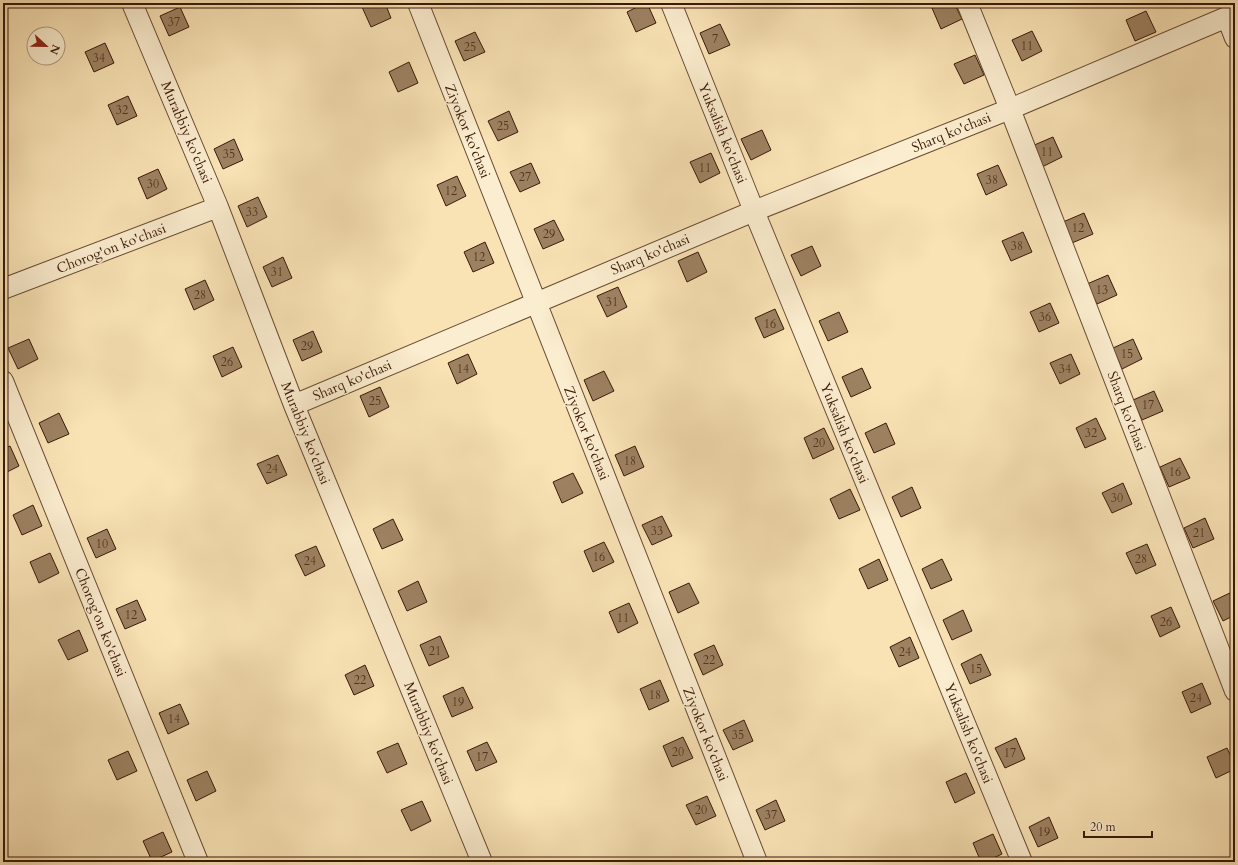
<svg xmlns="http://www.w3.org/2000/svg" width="1238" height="865" font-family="Cardo,serif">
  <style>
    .building { fill: #9d8262; stroke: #3a1908 }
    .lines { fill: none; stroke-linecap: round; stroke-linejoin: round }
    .minor-casing { stroke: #6a4c33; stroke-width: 22 }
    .minor { stroke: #fbedcf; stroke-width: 20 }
    .labels { text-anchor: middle; stroke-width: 3; stroke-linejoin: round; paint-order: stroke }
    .number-label { font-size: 12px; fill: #53331e }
    .street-label { font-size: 14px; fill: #3a1908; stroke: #fbedcf }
  </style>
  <rect width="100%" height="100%" fill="#f9e3b5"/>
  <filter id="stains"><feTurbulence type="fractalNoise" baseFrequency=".005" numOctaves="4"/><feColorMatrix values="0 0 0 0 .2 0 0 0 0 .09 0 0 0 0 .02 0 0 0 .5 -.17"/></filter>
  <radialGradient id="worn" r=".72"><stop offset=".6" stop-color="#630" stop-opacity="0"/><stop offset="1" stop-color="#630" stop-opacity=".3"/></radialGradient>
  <path class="building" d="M370,3H385L391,18L371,27L362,7Z
    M645,3H647L656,23L636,32L627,12Z
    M943,3H954L962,19L941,29L932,8Z
    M180,7L189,27L169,36L160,16Z
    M1146,11L1156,32L1135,41L1126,20Z
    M720,24L730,45L709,54L700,33Z
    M1032,31L1042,51L1022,61L1012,40Z
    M475,32L485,52L464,61L455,41Z
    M105,43L114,63L94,72L85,52Z
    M975,55L984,75L964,84L954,64Z
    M409,62L418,83L398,92L389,72Z
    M128,96L137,116L117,125L108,105Z
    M509,111L518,132L498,141L488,121Z
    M762,130L771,150L751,160L741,139Z
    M1053,137L1062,157L1042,167L1032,146Z
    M234,139L243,160L223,169L214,149Z
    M711,153L720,173L700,183L690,162Z
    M531,163L540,183L520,192L510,172Z
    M998,165L1007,185L986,195L977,174Z
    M158,169L167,189L147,199L138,178Z
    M457,176L466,196L446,206L437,185Z
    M258,197L267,217L247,227L238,206Z
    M1084,213L1093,234L1072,243L1063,222Z
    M554,220L564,240L543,249L534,229Z
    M1023,232L1032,252L1011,261L1002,241Z
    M485,242L494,263L473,272L464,252Z
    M812,246L821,266L801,276L791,255Z
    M698,252L707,272L687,282L678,261Z
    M283,257L292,278L272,287L263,267Z
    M1108,275L1117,295L1097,304L1087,284Z
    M205,280L214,300L194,310L185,289Z
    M618,287L627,307L607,317L597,296Z
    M1050,303L1059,323L1039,332L1030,312Z
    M775,309L784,329L764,338L755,318Z
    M839,312L848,332L828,341L819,321Z
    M313,331L322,352L302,361L293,340Z
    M29,339L38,359L18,369L8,348Z
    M1133,339L1142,359L1122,369L1113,348Z
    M233,347L242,367L222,377L213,356Z
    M468,354L477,374L457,384L448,363Z
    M1071,354L1080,374L1060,384L1050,363Z
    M862,368L871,388L851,397L842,377Z
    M604,371L614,391L593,401L584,380Z
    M380,387L389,407L369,417L360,396Z
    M1154,391L1163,411L1142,420L1133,400Z
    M59,413L69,434L48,443L39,423Z
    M1096,418L1106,439L1085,448L1076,428Z
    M886,423L895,444L874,453L865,433Z
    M824,428L834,449L813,459L804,438Z
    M10,446L19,466L3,474V449Z
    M635,446L644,467L624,476L615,455Z
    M278,455L287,475L267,484L257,464Z
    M1180,458L1190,478L1169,487L1160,467Z
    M573,473L583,493L562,503L553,482Z
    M1123,483L1132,504L1112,513L1102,493Z
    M912,487L921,508L901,517L892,497Z
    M850,489L860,510L839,519L830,499Z
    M33,505L42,526L22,535L13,515Z
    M662,516L672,536L652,545L642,525Z
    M1205,518L1214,539L1193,548L1184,528Z
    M393,519L403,540L382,549L373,529Z
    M107,529L116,549L96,558L87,538Z
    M604,542L614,562L593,572L584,551Z
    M1147,544L1156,565L1136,574L1126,553Z
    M316,546L325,566L305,576L295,555Z
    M50,553L59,573L39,583L30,562Z
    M879,559L888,580L868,589L859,569Z
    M942,559L952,580L931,589L922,569Z
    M418,581L427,602L407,611L398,591Z
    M689,583L699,603L678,613L669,592Z
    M1234,591L1235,594V615L1223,621L1213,601Z
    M137,600L146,620L125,629L116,609Z
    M629,603L638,623L618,633L609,612Z
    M1171,607L1180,627L1160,637L1151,616Z
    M963,610L972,631L952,640L943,620Z
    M79,630L88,651L68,660L58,640Z
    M440,636L449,657L429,666L420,645Z
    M910,637L919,658L899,667L890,647Z
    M714,645L723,665L703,675L694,654Z
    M981,654L991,675L970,684L961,664Z
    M365,665L374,686L354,695L345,675Z
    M660,680L669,701L649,710L640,689Z
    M1202,683L1211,704L1191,713L1182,692Z
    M463,687L473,708L452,717L443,696Z
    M180,704L189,724L168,734L159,713Z
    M744,720L753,741L733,750L723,730Z
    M683,737L693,758L672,767L663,746Z
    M1016,738L1025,759L1005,768L995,748Z
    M487,742L497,762L476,771L467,751Z
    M398,743L407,764L387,773L377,752Z
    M1227,748L1235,765V769L1216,778L1207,757Z
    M128,751L137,771L117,780L108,760Z
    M207,771L216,791L196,801L187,780Z
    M966,773L975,793L955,803L946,782Z
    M707,796L716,816L696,825L686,805Z
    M776,800L785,821L765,830L756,810Z
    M422,801L431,821L411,831L401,810Z
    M1049,817L1058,838L1038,847L1029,827Z
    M163,832L172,852L152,861L143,841Z
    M993,834L1002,854L985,862H981L973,843Z"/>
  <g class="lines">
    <defs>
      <path id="minor" d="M132,3L218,207L294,405L482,862
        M418,3L757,862
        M671,3L754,211L1022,862
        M967,3L1010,109L1235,691
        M3,289L218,207
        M3,381L198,862
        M294,405L754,211L1010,109L1227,17L1235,38"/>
    </defs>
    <use href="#minor" class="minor-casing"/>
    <use href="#minor" class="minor"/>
  </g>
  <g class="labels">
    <g class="number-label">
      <text x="174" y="26">37</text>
      <text x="715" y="43">7</text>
      <text x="1027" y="50">11</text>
      <text x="470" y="51">25</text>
      <text x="99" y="62">34</text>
      <text x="122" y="114">32</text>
      <text x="503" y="130">25</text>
      <text x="1047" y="156">11</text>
      <text x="229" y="158">35</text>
      <text x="705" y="172">11</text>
      <text x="525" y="181">27</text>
      <text x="992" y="184">38</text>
      <text x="153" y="188">30</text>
      <text x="451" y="195">12</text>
      <text x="252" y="216">33</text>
      <text x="1078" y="232">12</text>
      <text x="549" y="238">29</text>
      <text x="1017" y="250">38</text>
      <text x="479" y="261">12</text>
      <text x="277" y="276">31</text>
      <text x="1102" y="294">13</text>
      <text x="200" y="299">28</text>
      <text x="612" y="306">31</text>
      <text x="1045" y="321">36</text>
      <text x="770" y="328">16</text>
      <text x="307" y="350">29</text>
      <text x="1127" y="358">15</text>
      <text x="227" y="366">26</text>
      <text x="463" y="373">14</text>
      <text x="1065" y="373">34</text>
      <text x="375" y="405">25</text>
      <text x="1148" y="409">17</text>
      <text x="1091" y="437">32</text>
      <text x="819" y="447">20</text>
      <text x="630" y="465">18</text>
      <text x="272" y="473">24</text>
      <text x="1175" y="476">16</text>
      <text x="1117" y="502">30</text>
      <text x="657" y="535">33</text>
      <text x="1199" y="537">21</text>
      <text x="102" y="548">10</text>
      <text x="599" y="561">16</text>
      <text x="1141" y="563">28</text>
      <text x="310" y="565">24</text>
      <text x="131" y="619">12</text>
      <text x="623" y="622">11</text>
      <text x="1166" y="626">26</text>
      <text x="435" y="655">21</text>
      <text x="905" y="656">24</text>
      <text x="709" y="664">22</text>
      <text x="976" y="673">15</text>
      <text x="360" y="684">22</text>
      <text x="655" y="699">18</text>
      <text x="1196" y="702">24</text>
      <text x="458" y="706">19</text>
      <text x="174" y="723">14</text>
      <text x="738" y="739">35</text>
      <text x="678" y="756">20</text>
      <text x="1010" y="757">17</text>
      <text x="482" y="761">17</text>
      <text x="701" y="814">20</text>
      <text x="771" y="819">37</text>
      <text x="1044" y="836">19</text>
    </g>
    <g class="street-label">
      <text transform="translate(468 131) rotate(68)" y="5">Ziyokor ko'chasi</text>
      <text transform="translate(187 132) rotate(67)" y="5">Murabbiy ko'chasi</text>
      <text transform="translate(951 132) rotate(-22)" y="5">Sharq ko'chasi</text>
      <text transform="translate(723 133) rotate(68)" y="5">Yuksalish ko'chasi</text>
      <text transform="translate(111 248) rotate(-21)" y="5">Chorog'on ko'chasi</text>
      <text transform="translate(650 254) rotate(-23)" y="5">Sharq ko'chasi</text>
      <text transform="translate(352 380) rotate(-23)" y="5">Sharq ko'chasi</text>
      <text transform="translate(1127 411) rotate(69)" y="5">Sharq ko'chasi</text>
      <text transform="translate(306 433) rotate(68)" y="5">Murabbiy ko'chasi</text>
      <text transform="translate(587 433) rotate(68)" y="5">Ziyokor ko'chasi</text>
      <text transform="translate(845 433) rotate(68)" y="5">Yuksalish ko'chasi</text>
      <text transform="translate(101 622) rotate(68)" y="5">Chorog'on ko'chasi</text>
      <text transform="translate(429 733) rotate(68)" y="5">Murabbiy ko'chasi</text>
      <text transform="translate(969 733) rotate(68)" y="5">Yuksalish ko'chasi</text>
      <text transform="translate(706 734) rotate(68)" y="5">Ziyokor ko'chasi</text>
    </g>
  </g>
  <rect width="1238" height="865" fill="none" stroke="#f9e3b5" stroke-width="16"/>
  <rect x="4" y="4" width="1230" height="857" fill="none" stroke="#3a1908" stroke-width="2"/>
  <rect x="8" y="8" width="1222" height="849" fill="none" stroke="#3a1908"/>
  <g transform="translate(46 46) rotate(112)"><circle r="19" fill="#fbedcf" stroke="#ae987f"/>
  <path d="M0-3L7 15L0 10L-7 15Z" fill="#8f2418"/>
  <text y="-6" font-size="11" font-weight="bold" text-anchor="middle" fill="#3a1908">N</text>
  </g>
  <path d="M1084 831v6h68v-6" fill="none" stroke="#3a1908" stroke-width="2"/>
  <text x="1090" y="831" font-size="12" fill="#3a1908" stroke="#fbedcf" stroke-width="3" paint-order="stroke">20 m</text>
  <rect width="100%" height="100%" filter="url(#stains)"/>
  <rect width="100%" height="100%" fill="url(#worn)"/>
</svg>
